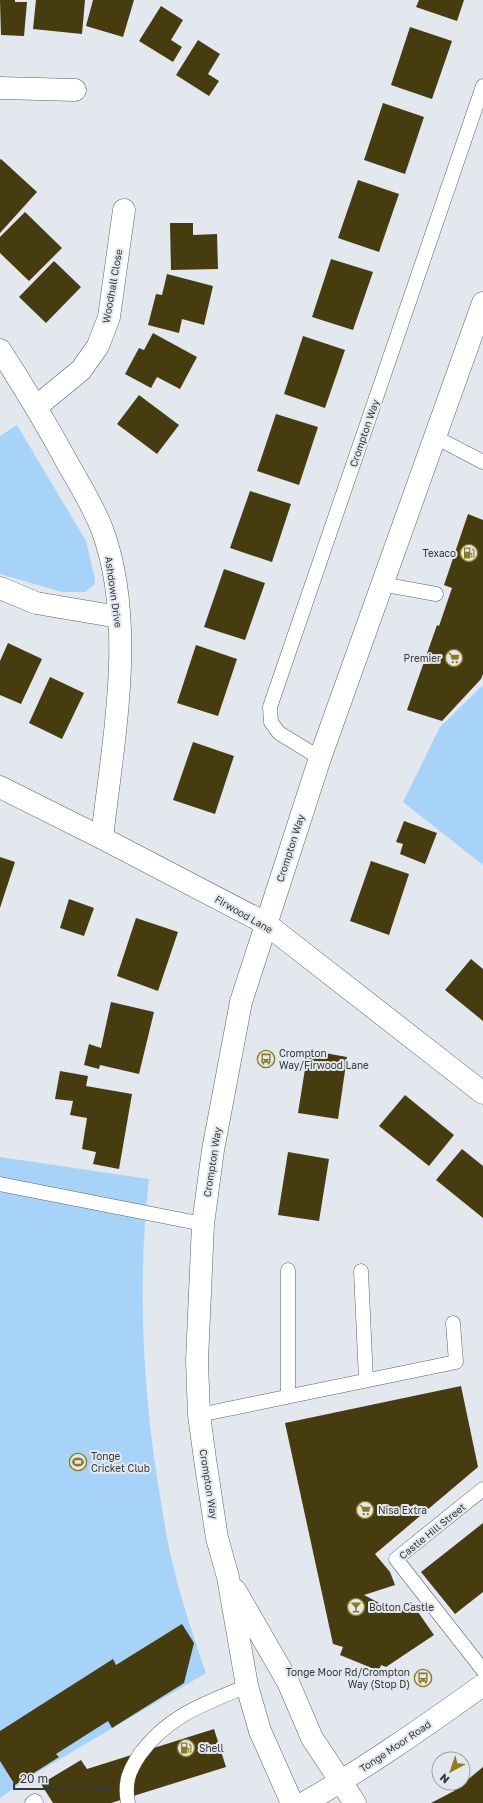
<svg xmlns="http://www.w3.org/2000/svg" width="483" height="1803" font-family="'Golos Text',sans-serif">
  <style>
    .green { fill: #a8d3f9 }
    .building { fill: #473c10 }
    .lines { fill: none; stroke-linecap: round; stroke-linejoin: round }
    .lane-casing { stroke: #5d6267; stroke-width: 15 }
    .street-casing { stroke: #5d6267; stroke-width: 23 }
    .primary-casing { stroke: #5d6267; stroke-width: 23 }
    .highway-casing { stroke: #5d6267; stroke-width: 23 }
    .lane { stroke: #fff; stroke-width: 14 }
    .street { stroke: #fff; stroke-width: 22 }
    .primary { stroke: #fff; stroke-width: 22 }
    .highway { stroke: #fff; stroke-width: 22 }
    .labels { text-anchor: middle; stroke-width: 4; stroke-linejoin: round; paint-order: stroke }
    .street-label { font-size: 10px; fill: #353739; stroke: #e2e8ee }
    .poi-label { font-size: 10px; fill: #353739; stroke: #e2e8ee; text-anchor: start }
  </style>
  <rect width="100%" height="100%" fill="#e2e8ee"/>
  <path class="green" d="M17,425L86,541L95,579L94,585L85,592H62L0,574V436Z
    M483,685V865L403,802L440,727Z
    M0,1157L149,1179C138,1275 142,1375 156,1471C162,1508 167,1545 177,1581C185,1612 196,1643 206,1673L33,1775L0,1798Z"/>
  <path class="building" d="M0,0H15V2H27L24,36L1,35Z
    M36,0H85L82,34L33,29Z
    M93,0H134L123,37L86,26Z
    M419,0H464L457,21L416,7Z
    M161,6L183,20L171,40L182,47L173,62L139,41Z
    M410,27L452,41L432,99L391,85Z
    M198,40L220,54L208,74L219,81L209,96L176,75Z
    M383,103L424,117L405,174L364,160Z
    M1,159L37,192L0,233V160Z
    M358,180L399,194L379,252L338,238Z
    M25,212L62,248L29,281L0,253V237Z
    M170,223H193V235L217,234L218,269L171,270Z
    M331,259L373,272L353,330L312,317Z
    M54,261L81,287L46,323L19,297Z
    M167,274L213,286L204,325L182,319L179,333L148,325L156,294L162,295Z
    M153,333L197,357L180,389L157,377L151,388L125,374L139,348L144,350Z
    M303,336L345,350L325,408L284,394Z
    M139,395L179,425L157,454L117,424Z
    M276,414L318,427L299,485L257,471Z
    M250,491L291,504L272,562L230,548Z
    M468,514L483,520V674L481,679L442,721L407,710L437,625L439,626L452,588L444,585Z
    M224,569L265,583L245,640L204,627Z
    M8,643L42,659L21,704L0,695V661Z
    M196,645L237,659L218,716L177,703Z
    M50,677L84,693L62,739L29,723Z
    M193,742L234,756L215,814L173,800Z
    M404,821L437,833L425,864L400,854L403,844L396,842Z
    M0,857L15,862L0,908Z
    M371,861L409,874L389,935L350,921Z
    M69,899L94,908L84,936L60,928Z
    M136,918L178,932L158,991L117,976Z
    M471,959L483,969V1021L445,990Z
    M111,1002L154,1012L139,1074L100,1065L99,1069L84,1065L89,1044L101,1048Z
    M308,1050L347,1057L338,1119L298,1113Z
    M60,1071L88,1076L86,1086L132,1094L119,1169L93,1164L96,1152L82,1149L87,1118L70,1115L73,1101L55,1099Z
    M405,1095L454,1135L429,1166L379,1126Z
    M462,1149L483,1166V1218L436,1180Z
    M288,1152L329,1159L319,1221L278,1215Z
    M461,1386L478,1467L375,1554L390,1572L395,1585L364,1595L396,1612L411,1602L434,1635L386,1667L381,1665L379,1671L340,1655L343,1647L333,1644L285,1423Z
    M483,1523V1592L455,1614L421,1572Z
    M182,1624L194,1643L184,1683L112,1728L108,1721L56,1754L59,1757L15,1785L0,1761V1731L113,1659L116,1665Z
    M214,1729L226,1767L111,1803H53L41,1784L81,1760L87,1769Z
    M483,1767V1803H431L454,1791Z"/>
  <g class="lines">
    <defs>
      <path id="lane" d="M435,437L483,462
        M381,584L436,594
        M320,758L279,733L271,722L270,707L483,86
        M0,1184L203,1224
        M288,1270V1396
        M361,1271L366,1380
        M199,1415L456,1362L453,1323
        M483,1489L396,1559L483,1670
        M32,1803L35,1801L36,1803
        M128,1803C124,1782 129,1771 140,1754C169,1715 204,1704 247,1686"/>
      <path id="street" d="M0,88L75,90
        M0,350C24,387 47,425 68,464C80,485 93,506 102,529C137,623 113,740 102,838
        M36,407L81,370L98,346L109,317L124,210
        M0,588L36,603L119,617
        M0,787L102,838L265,923L483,1093"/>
      <path id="primary" d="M304,1803C366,1768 424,1727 483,1685"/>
      <path id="highway" d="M235,1590L288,1682L312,1738L355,1803
        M292,1803L260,1731L247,1686L228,1577L217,1538L205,1459L199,1415L197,1361L203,1224L213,1150L241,1002L320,758L483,303"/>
    </defs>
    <use href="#lane" class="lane-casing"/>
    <use href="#street" class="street-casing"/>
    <use href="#primary" class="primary-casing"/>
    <use href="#highway" class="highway-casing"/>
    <use href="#lane" class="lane"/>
    <use href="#street" class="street"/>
    <use href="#primary" class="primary"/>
    <use href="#highway" class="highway"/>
  </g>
  <defs>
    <symbol id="fuel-ring" viewBox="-11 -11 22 22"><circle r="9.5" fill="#e2e8ee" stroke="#8e7a1f" stroke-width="1.5"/><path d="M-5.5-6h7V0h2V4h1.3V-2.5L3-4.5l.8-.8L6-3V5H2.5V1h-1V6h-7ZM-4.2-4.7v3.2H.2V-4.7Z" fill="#8e7a1f"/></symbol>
    <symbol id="supermarket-ring" viewBox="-11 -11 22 22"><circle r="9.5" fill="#e2e8ee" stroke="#8e7a1f" stroke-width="1.5"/><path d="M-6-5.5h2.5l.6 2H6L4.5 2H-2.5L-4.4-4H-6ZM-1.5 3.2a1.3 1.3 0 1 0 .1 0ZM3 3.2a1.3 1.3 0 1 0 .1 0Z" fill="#8e7a1f"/></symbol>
    <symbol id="bus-ring" viewBox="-11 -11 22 22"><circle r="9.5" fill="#e2e8ee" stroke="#8e7a1f" stroke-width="1.5"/><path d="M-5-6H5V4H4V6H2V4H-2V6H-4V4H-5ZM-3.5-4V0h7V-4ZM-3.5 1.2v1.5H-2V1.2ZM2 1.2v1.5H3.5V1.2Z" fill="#8e7a1f"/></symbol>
    <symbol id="stadium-ring" viewBox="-11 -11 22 22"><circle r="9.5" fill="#e2e8ee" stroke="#8e7a1f" stroke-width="1.5"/><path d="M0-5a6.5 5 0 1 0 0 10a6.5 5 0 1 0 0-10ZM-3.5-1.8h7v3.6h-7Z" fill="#8e7a1f"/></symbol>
    <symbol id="bar-ring" viewBox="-11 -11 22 22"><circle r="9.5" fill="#e2e8ee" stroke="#8e7a1f" stroke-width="1.5"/><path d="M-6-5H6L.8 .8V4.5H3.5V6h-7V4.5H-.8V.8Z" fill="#8e7a1f"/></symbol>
  </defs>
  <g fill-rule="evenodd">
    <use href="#fuel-ring" x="459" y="543" width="20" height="20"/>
    <use href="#supermarket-ring" x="444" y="648" width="20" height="20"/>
    <use href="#bus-ring" x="256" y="1049" width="20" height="20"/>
    <use href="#stadium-ring" x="68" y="1452" width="20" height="20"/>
    <use href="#supermarket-ring" x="355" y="1500" width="20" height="20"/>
    <use href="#bar-ring" x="346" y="1597" width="20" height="20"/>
    <use href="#bus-ring" x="413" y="1668" width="20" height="20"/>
    <use href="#fuel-ring" x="176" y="1738" width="20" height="20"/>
  </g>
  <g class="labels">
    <g class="street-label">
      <text transform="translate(112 286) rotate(-80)" y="4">Woodhall Close</text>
      <text transform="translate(364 433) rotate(-71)" y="4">Crompton Way</text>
      <text transform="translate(114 592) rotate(82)" y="4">Ashdown Drive</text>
      <text transform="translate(290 848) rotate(-72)" y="4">Crompton Way</text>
      <text transform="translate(244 914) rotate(30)" y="4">Firwood Lane</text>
      <text transform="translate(212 1162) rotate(-81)" y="4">Crompton Way</text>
      <text transform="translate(209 1484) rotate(81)" y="4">Crompton Way</text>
      <text transform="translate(432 1531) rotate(-39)" y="4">Castle Hill Street</text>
      <text transform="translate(395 1746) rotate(-34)" y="4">Tonge Moor Road</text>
    </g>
    <g class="poi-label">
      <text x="456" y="557" text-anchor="end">Texaco</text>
      <text x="441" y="662" text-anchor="end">Premier</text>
      <text x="279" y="1057">Crompton<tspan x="279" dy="12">Way/Firwood Lane</tspan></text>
      <text x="91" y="1460">Tonge<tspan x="91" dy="12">Cricket Club</tspan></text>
      <text x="378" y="1514">Nisa Extra</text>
      <text x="369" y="1611">Bolton Castle</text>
      <text x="410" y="1676" text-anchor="end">Tonge Moor Rd/Crompton<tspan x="410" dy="12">Way (Stop D)</tspan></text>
      <text x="199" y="1752">Shell</text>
    </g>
  </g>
  <g transform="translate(451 1771) rotate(220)"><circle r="19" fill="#e2e8ee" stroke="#9da1a6"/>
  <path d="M0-3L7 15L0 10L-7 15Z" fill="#8e7a1f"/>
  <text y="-6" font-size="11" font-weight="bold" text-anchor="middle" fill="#353739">N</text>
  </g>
  <path d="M14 1783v6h96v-6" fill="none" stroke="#353739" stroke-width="2"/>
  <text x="20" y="1783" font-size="12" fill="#353739" stroke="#e2e8ee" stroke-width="3" paint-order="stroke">20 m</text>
</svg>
